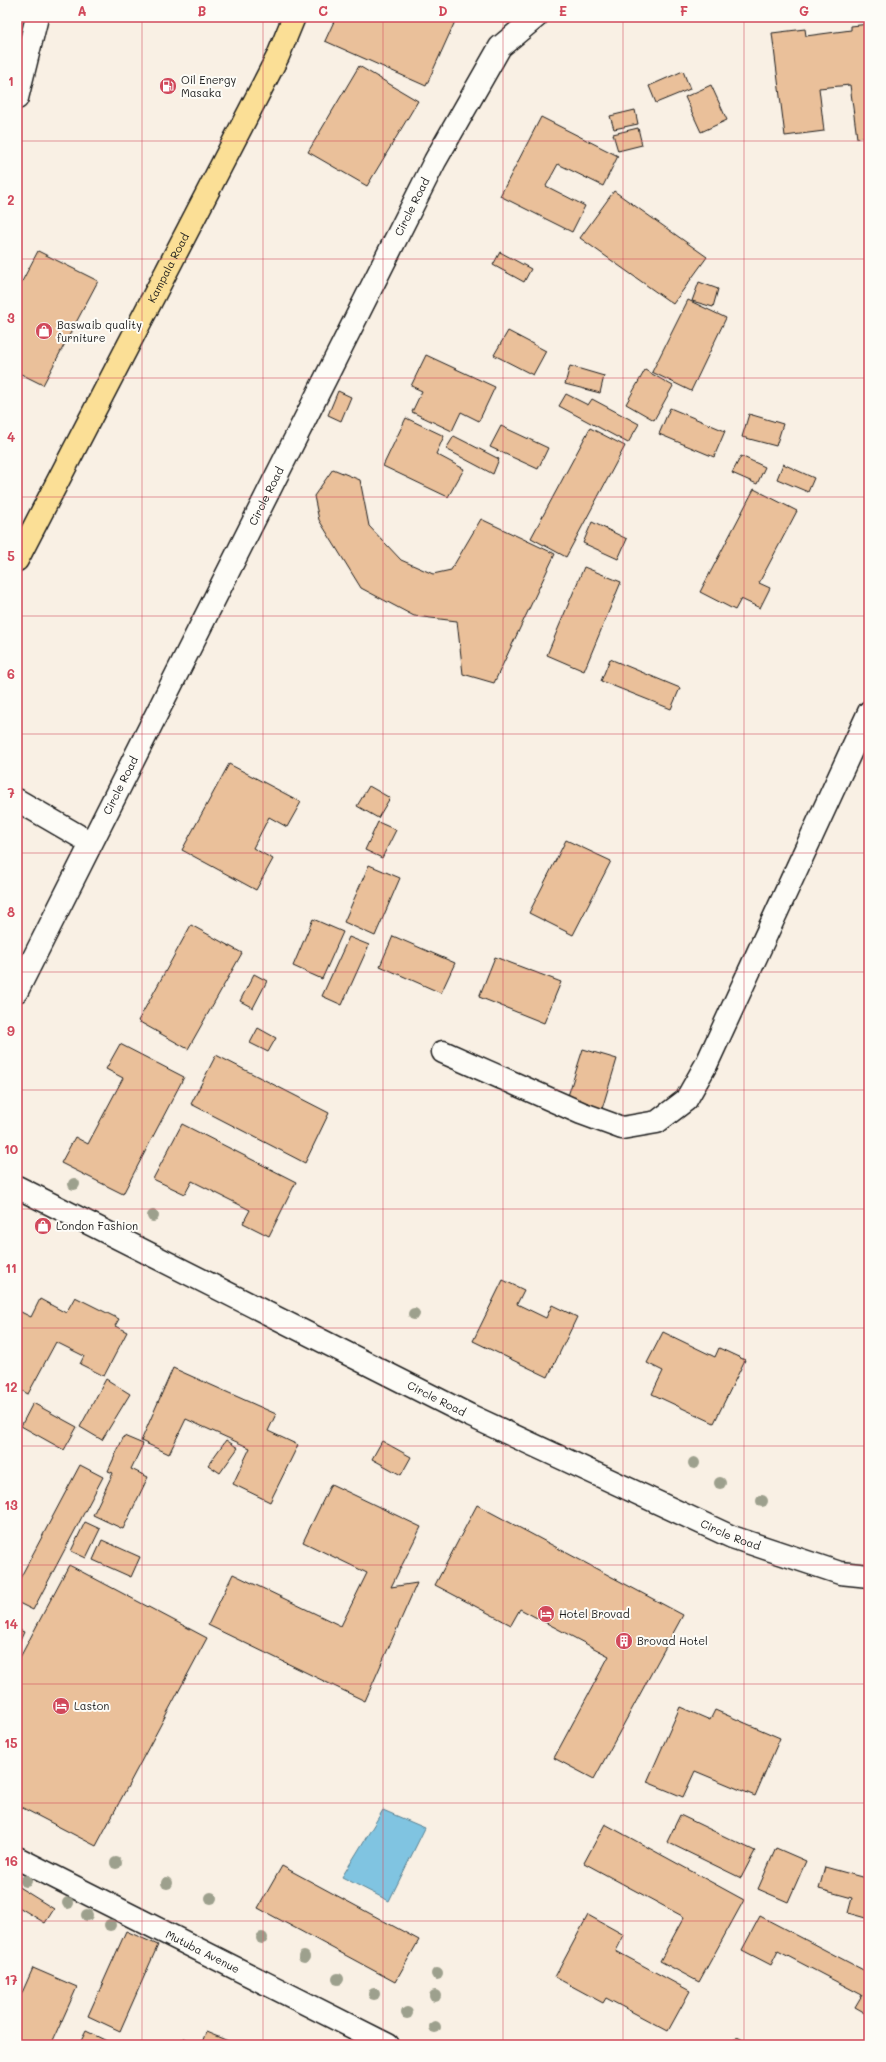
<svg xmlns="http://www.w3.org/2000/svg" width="886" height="2062" font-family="Mali,sans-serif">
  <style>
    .water { fill: #80c4e1; stroke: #588192 }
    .building { fill: #eac09a; stroke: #1c1c1c }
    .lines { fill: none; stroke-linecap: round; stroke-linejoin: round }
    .minor-casing { stroke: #1c1c1c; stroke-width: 25 }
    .major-casing { stroke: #1c1c1c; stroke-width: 25 }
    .minor { stroke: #fdfcf7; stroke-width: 22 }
    .major { stroke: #fbdf96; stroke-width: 22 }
    .tree { fill: #9da08d }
    .grid { fill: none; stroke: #d1495b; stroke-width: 1; stroke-opacity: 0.55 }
    .labels { text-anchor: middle; stroke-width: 4; stroke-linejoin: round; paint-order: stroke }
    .poi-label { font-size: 11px; fill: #1c1c1c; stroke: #fdfcf7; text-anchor: start }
    .street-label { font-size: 11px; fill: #1c1c1c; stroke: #fdfcf7 }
    .neatline { fill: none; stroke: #d1495b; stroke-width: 1.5 }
    .grid-label { font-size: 13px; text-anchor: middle; font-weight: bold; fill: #d1495b }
  </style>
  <rect width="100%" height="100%" fill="#f9f0e4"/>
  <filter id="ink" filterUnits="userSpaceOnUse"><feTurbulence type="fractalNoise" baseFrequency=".025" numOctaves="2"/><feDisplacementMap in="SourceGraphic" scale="8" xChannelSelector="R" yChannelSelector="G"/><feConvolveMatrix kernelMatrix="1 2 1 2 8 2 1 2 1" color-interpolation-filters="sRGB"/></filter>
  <g filter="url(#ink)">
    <path class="water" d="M383,1810L425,1828L389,1901L342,1877Z"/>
    <path class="building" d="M336,17H457L426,86L325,41Z
      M869,24V136L857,138L850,85L819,88L824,131L785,136L772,33L805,29L806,36L851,30V26Z
      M359,66L418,101L367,186L308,152Z
      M683,71L690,89L656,103L649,86Z
      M711,85L727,120L701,132L685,97Z
      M635,110L638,124L614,129L610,116Z
      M541,117L618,156L603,186L558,164L546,186L585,206L572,232L500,196Z
      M638,128L642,145L618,151L613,134Z
      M614,191L707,257L673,304L580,238Z
      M38,251L98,281L43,385L17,372V291Z
      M500,252L531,269L524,282L493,265Z
      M699,282L718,289L713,307L692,301Z
      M688,300L726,318L691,391L652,372Z
      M508,331L546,351L533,375L494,355Z
      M426,355L495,387L479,421L461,412L452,431L412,412L422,391L411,386Z
      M570,366L604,376L600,393L565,384Z
      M645,370L673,386L654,420L626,404Z
      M338,391L351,397L341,421L328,415Z
      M566,394L588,405L592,399L639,424L628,443L559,406Z
      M670,408L725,431L714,457L659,434Z
      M749,414L783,424L776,446L742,437Z
      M406,418L444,436L436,454L464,469L448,497L383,466Z
      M501,426L548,448L538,469L490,447Z
      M590,428L625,446L566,557L531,538Z
      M454,436L499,459L493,474L446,449Z
      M741,456L765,467L757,484L732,473Z
      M783,464L814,478L808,492L777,479Z
      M333,469L360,480L369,526L401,560L433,574L451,570L481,519L555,554L494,683L463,674L457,621L414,616L361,588L319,520L314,496Z
      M754,489L797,511L759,583L770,588L760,608L741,599L735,610L700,592Z
      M592,522L627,539L618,559L583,543Z
      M584,567L621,582L584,671L547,655Z
      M610,659L680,688L671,709L601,681Z
      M229,764L301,802L287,827L269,817L253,848L273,859L256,890L182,850Z
      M369,786L390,798L378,818L357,806Z
      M378,822L396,830L382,858L365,850Z
      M566,840L611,861L573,935L529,913Z
      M369,865L400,878L375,936L344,922Z
      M313,919L343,932L322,979L293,966Z
      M191,925L242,953L188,1049L138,1021Z
      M393,936L455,963L441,993L380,966Z
      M349,937L369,945L342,1005L322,996Z
      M495,957L561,982L544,1023L479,997Z
      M254,974L267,981L253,1008L240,1001Z
      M258,1028L276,1038L268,1052L250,1043Z
      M120,1044L184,1077L123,1194L61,1163L75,1137L88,1144L123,1078L106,1069Z
      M583,1049L617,1059L602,1109L567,1099Z
      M216,1055L329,1113L305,1163L191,1104Z
      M182,1124L296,1182L269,1236L243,1223L250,1210L192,1181L185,1194L153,1179Z
      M503,1280L524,1290L517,1304L546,1318L552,1305L577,1317L548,1377L473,1341Z
      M75,1297L119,1319L115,1326L127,1332L104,1376L80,1364L84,1356L56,1342L28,1394L17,1388V1310L31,1317L40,1299L66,1313Z
      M663,1332L715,1357L719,1348L745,1360L714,1423L652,1394L663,1371L647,1363Z
      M173,1368L276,1414L268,1431L298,1445L270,1502L233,1484L250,1448L186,1419L169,1454L141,1441Z
      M106,1379L130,1394L102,1440L80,1427Z
      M33,1403L77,1427L64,1450L21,1426Z
      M124,1436L143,1444L131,1469L148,1477L123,1529L93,1515L113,1473L108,1471Z
      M226,1440L238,1448L220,1473L208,1465Z
      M382,1441L411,1457L401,1475L372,1459Z
      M80,1465L103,1477L33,1610L17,1602V1584Z
      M331,1484L421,1527L391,1587L417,1583L365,1701L208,1625L233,1574L341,1626L367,1573L303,1542Z
      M477,1505L683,1615L594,1779L554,1758L609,1656L520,1609L511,1625L435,1585Z
      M85,1522L100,1529L86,1558L71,1551Z
      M102,1540L140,1557L131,1577L93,1560Z
      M69,1565L207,1638L96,1846L17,1805V1663Z
      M17,1629L24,1632L17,1647Z
      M680,1707L710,1720L715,1710L780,1738L755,1796L695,1771L683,1797L647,1782Z
      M680,1815L755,1851L741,1878L667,1842Z
      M605,1824L744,1900L699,1982L660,1961L684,1917L584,1863Z
      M776,1848L806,1861L788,1902L758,1889Z
      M282,1866L419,1940L395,1982L258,1908Z
      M825,1867L869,1879V1919L848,1913L852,1898L819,1889Z
      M17,1886L54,1909L45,1923L17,1906Z
      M588,1915L624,1935L616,1951L690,1991L668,2031L606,1998L603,2003L555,1977Z
      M760,1916L869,1973V2015L855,2007L862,1995L778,1951L771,1965L742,1950Z
      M126,1931L158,1945L120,2031L88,2016Z
      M33,1968L77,1987L51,2045H17V2004Z
      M86,2031L113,2044L112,2045H79Z
      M206,2032L238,2045H182L184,2038L201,2045Z
      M737,2037L753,2045H733Z"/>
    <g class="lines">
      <defs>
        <g id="minor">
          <path d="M17,98L37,17"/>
          <path d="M17,800L91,843"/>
          <path id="s1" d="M17,991L435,161L500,47L536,17"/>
          <path d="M443,1052L581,1113L622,1128L657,1122L686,1100L707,1063L869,712"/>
          <path id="s2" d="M17,1187L469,1415L732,1537L840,1573L869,1576"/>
          <path id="s3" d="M17,1858L388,2045"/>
        </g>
        <g id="major">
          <path id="s4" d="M17,560L278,56L294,17"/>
        </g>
      </defs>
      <use href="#minor" class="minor-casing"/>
      <use href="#major" class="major-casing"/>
      <use href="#minor" class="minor"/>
      <use href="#major" class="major"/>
    </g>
    <g class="tree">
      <circle cx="74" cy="1184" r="6"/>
      <circle cx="153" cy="1216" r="6"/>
      <circle cx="414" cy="1314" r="6"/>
      <circle cx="694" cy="1463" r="6"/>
      <circle cx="720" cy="1483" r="6"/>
      <circle cx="762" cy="1501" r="6"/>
      <circle cx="116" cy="1863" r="6"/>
      <circle cx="26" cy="1881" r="6"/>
      <circle cx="167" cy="1883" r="6"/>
      <circle cx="211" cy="1898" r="6"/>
      <circle cx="68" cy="1903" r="6"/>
      <circle cx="87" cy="1915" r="6"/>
      <circle cx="110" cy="1925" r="6"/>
      <circle cx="262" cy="1938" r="6"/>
      <circle cx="304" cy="1957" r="6"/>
      <circle cx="437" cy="1974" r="6"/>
      <circle cx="338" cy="1979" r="6"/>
      <circle cx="374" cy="1994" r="6"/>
      <circle cx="435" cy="1996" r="6"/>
      <circle cx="407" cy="2013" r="6"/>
      <circle cx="435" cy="2027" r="6"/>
    </g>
  </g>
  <path class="grid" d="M142,17V2045M263,17V2045M383,17V2045M503,17V2045M623,17V2045M744,17V2045M17,141H869M17,259H869M17,378H869M17,497H869M17,616H869M17,734H869M17,853H869M17,972H869M17,1090H869M17,1209H869M17,1328H869M17,1446H869M17,1565H869M17,1684H869M17,1803H869M17,1921H869"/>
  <defs>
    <symbol id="fuel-disc" viewBox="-11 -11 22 22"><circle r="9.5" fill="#d1495b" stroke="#fdfcf7"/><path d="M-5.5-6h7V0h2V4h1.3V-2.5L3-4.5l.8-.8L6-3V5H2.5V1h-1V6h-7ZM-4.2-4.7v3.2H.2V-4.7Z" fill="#fff"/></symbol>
    <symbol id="shop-disc" viewBox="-11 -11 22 22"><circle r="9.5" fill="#d1495b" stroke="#fdfcf7"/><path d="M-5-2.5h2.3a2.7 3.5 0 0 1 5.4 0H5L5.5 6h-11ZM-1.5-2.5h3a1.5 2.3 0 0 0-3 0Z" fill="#fff"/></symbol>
    <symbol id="hotel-disc" viewBox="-11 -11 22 22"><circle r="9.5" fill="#d1495b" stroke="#fdfcf7"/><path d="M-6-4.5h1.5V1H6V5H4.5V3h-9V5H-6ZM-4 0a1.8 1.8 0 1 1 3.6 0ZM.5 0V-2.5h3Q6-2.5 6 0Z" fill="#fff"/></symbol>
    <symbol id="building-disc" viewBox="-11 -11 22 22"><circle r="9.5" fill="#d1495b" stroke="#fdfcf7"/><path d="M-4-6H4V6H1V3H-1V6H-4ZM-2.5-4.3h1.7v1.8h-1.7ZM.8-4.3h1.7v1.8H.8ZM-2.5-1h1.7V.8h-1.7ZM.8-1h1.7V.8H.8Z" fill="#fff"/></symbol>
  </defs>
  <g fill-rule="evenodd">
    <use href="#fuel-disc" x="158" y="76" width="20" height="20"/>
    <use href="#shop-disc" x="34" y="321" width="20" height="20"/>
    <use href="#shop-disc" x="33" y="1216" width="20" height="20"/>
    <use href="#hotel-disc" x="536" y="1604" width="20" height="20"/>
    <use href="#building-disc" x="614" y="1631" width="20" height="20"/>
    <use href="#hotel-disc" x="51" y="1696" width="20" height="20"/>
  </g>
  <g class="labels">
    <g class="poi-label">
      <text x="181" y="84">Oil Energy<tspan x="181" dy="13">Masaka</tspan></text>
      <text x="57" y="329">Baswaib quality<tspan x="57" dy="13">furniture</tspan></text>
      <text x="56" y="1230">London Fashion</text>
      <text x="559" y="1618">Hotel Brovad</text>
      <text x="637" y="1645">Brovad Hotel</text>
      <text x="74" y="1710">Laston</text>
    </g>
    <g class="street-label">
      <text dy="4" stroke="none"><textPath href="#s1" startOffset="878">Circle Road</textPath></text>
      <text dy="4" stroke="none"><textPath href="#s4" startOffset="329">Kampala Road</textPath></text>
      <text dy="4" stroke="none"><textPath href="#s1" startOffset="554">Circle Road</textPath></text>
      <text dy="4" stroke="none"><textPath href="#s1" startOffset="230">Circle Road</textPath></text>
      <text dy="4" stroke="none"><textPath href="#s2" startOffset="470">Circle Road</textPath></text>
      <text dy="4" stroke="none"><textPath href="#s2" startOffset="794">Circle Road</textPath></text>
      <text dy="4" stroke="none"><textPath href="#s3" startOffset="208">Mutuba Avenue</textPath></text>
    </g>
  </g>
  <rect width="886" height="2062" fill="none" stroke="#fdfcf7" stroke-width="44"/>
  <rect x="22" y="22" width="842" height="2018" class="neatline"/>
  <g class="grid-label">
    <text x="82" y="16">A</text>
    <text x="202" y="16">B</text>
    <text x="323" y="16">C</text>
    <text x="443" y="16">D</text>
    <text x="563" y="16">E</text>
    <text x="684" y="16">F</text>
    <text x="804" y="16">G</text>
    <text x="11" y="86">1</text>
    <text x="11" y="205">2</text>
    <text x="11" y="323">3</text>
    <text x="11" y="442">4</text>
    <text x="11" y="561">5</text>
    <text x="11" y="679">6</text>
    <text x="11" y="798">7</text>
    <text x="11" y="917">8</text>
    <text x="11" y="1036">9</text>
    <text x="11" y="1154">10</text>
    <text x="11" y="1273">11</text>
    <text x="11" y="1392">12</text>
    <text x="11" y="1510">13</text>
    <text x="11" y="1629">14</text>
    <text x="11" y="1748">15</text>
    <text x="11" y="1866">16</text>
    <text x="11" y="1985">17</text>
  </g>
</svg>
